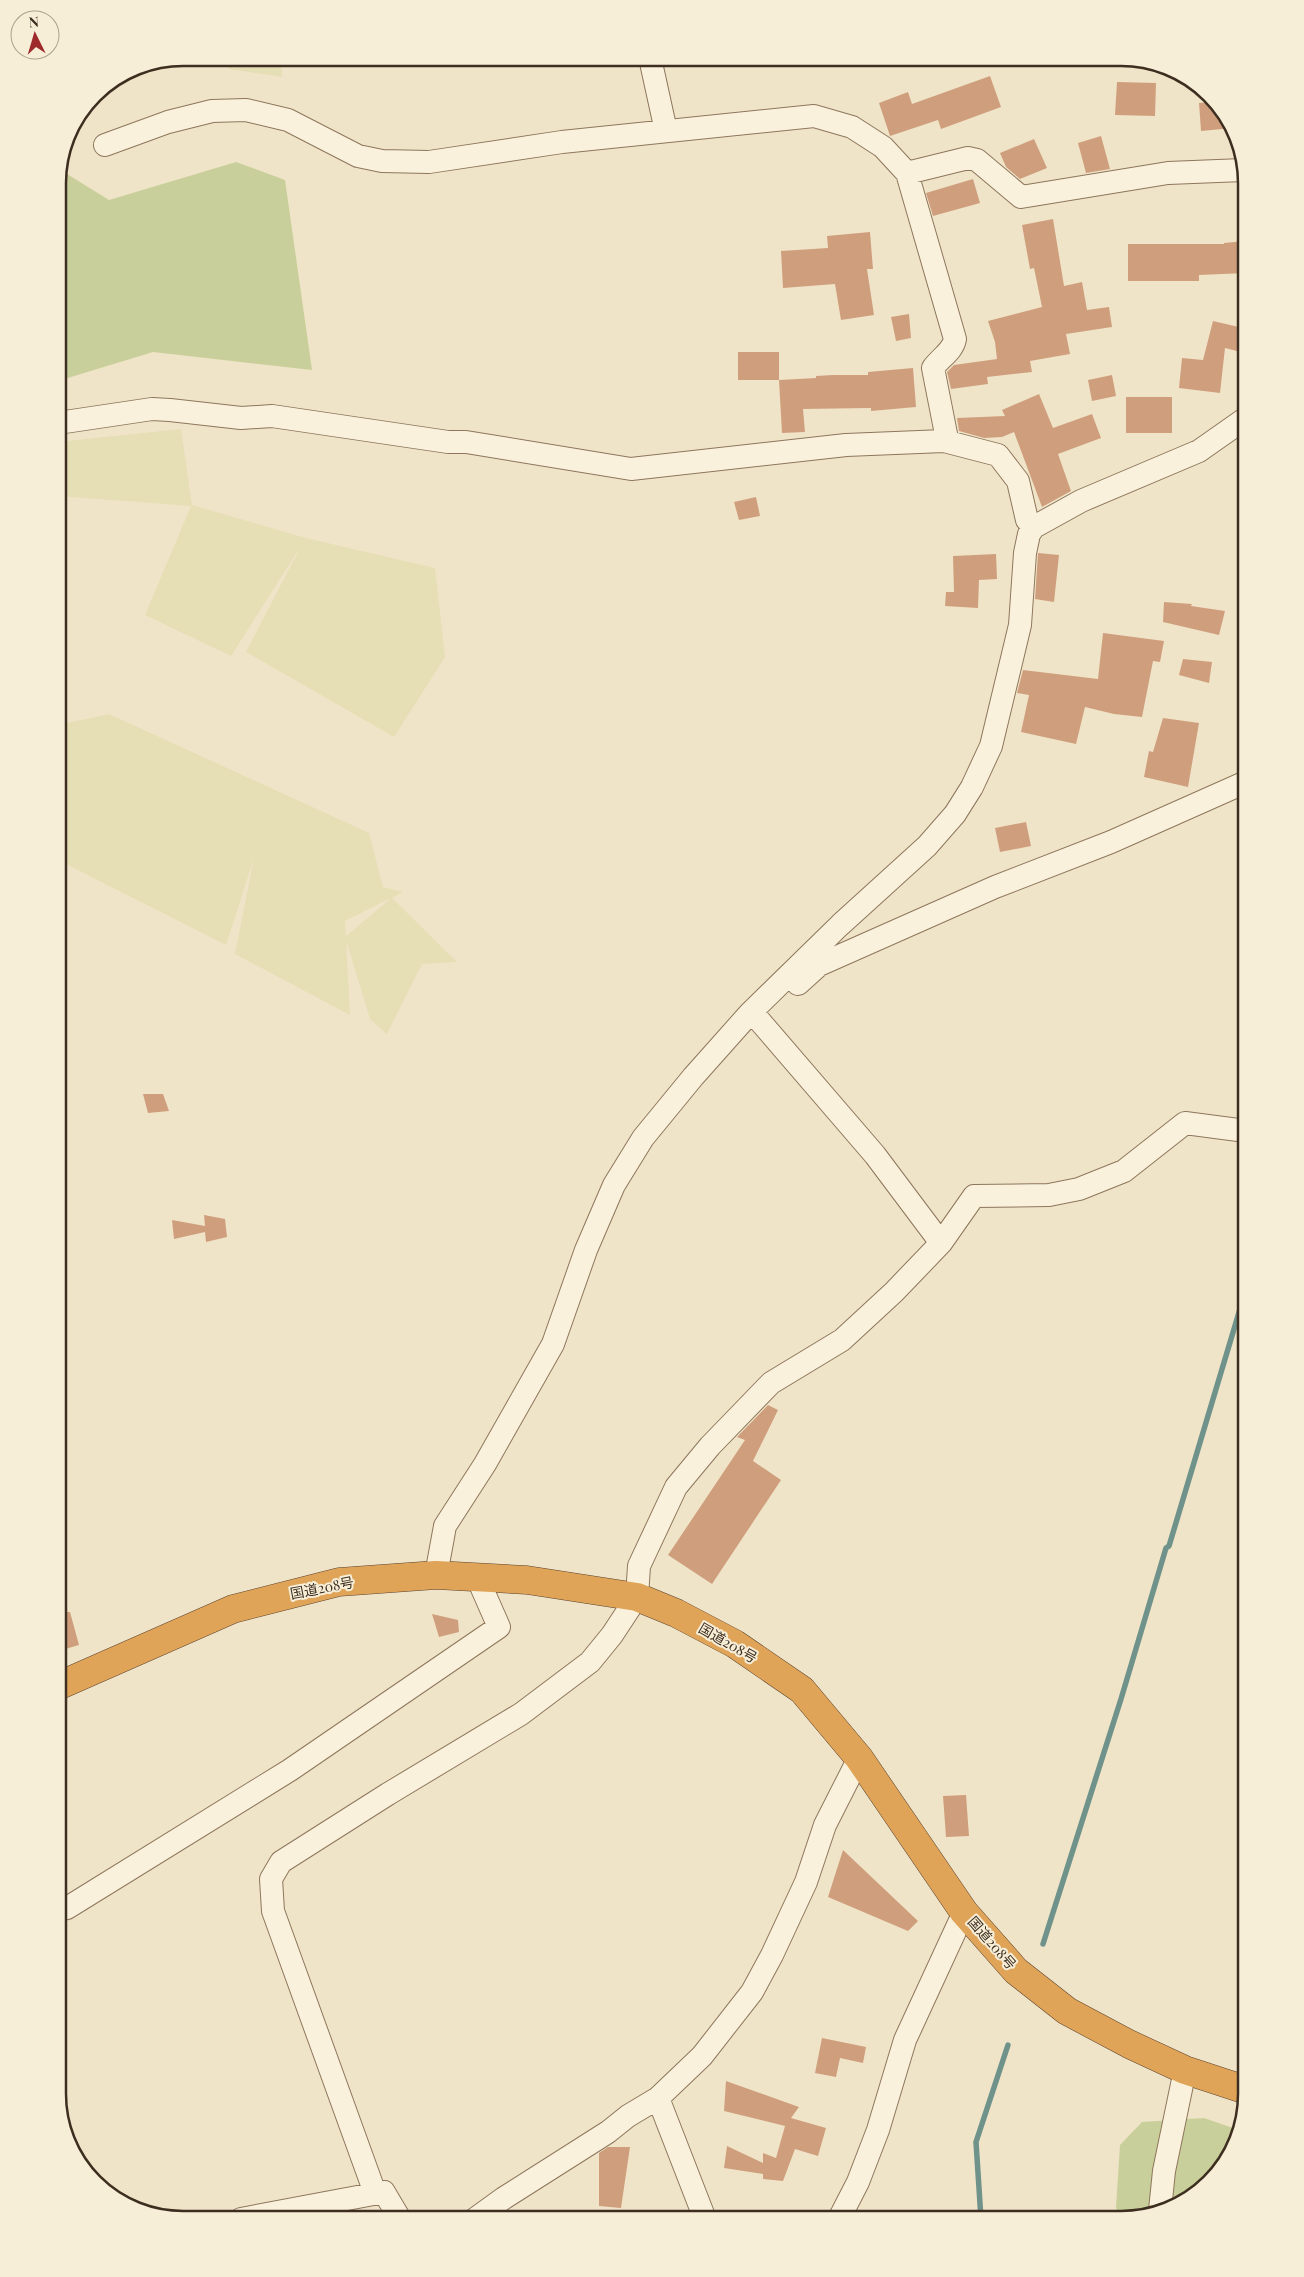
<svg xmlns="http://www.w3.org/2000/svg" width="1304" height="2277" font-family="'Playfair Display','Noto Sans JP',serif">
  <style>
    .farmland { fill: #e6deb5; fill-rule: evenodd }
    .green { fill: #c9cf9b }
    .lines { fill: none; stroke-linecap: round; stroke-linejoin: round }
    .stream { stroke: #6f938a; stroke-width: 5.5 }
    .building { fill: #cf9f7d }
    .minor-casing { stroke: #8d765c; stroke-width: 24 }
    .highway-casing { stroke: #5b4430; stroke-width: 29 }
    .minor { stroke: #faf1dc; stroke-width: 22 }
    .highway { stroke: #e0a458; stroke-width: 28 }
    .labels { text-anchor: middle; stroke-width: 4; stroke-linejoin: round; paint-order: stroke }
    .street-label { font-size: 14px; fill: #3d2e20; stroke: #f7eed8 }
    .rim { fill: none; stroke: #3d2e20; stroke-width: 2.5 }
  </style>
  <rect width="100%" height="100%" fill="#f0e4c8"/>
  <path class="farmland" d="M224,58H281L282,77L229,69Z
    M181,429L192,505L306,538L435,568L445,657L394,737L246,652L301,546L231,656L145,615L191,506L58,496V442Z
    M109,714L369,833L383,887L403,892L392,898L457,962L422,964L387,1034L370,1019L346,940L350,1015L235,954L254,858L226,945L58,860V725ZM389,899V900L346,936L345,921Z"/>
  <path class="green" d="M236,162L285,180L312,370L153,352L58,381L59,169L109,200Z
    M1204,2118L1236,2129L1225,2163L1176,2207L1120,2219L1116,2207L1120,2145L1142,2122Z"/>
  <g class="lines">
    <path class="stream" d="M1043,1944L1121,1699L1166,1548L1169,1546L1246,1289
      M981,2219L976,2142L1008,2045"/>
  </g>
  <path class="building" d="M990,76L1001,107L941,129L938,120L890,136L879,103L908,92L912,104Z
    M1117,82L1156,83L1155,116L1115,115Z
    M1211,102L1233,128L1201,131L1199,103Z
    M1101,136L1110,169L1086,173L1078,143Z
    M1034,139L1047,168L1020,179L1006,167L1000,153Z
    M973,179L980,203L933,216L926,193Z
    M1053,219L1064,286L1082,282L1087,310L1109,307L1112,327L1066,334L1070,354L1030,361L1032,372L987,377L988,384L951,389L947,372L954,365L997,359L995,342L988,321L1042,307L1034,268L1030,269L1022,225Z
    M870,232L873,269H867L874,315L841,320L835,284L783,288L781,251L828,248L827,236Z
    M1246,241V273L1199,275V281H1128V244H1224V243Z
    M909,314L911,338L896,341L891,317Z
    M1213,321L1243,328L1237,351L1225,348L1220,393L1179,388L1182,358L1203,360Z
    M738,352H779V380H738Z
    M913,368L916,407L871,411V408L803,409L805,432L782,433L779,380L816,378V376L832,375H868V372Z
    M1112,375L1116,396L1092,401L1088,380Z
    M1039,394L1053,428L1092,414L1101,438L1058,454L1071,491L1042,507L1014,432L1002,437L984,438L959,431L957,418L1005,416L1002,410Z
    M1126,397H1172V433H1126Z
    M756,497L760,516L739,520L734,502Z
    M1038,553L1059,555L1054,602L1035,599Z
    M996,554L997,579L979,580L978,608L945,606L946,592H954L953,556Z
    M1164,602L1192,604L1191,606L1225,611L1219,635L1163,622Z
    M1103,633L1164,641L1160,662L1153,661L1142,717L1114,714L1085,707L1076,744L1021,732L1029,695L1017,693L1023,670L1098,679Z
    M1183,659L1212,662L1209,683L1179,675Z
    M1163,718L1199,723L1188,787L1144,777L1149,751L1153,752Z
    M1026,822L1031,846L1000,852L995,828Z
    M143,1094H163L169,1111L148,1113Z
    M204,1215L225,1219L227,1237L206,1242L205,1232L174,1239L172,1220L205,1226Z
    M768,1405L778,1410L753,1461L781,1480L712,1584L668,1555L745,1440L737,1437Z
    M58,1612H70L79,1645L62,1650L58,1640Z
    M432,1614L458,1620L459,1632L439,1637Z
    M966,1795L969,1836L946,1837L943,1796Z
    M843,1850L918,1921L908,1931L828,1897Z
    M822,2038L866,2047L863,2063L840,2058L836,2077L815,2073Z
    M726,2081L799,2107L791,2118L826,2128L818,2156L795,2149L783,2181L763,2179V2174L724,2168L727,2146L763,2163V2153L776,2158L785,2126L724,2111Z
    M608,2147H630L621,2208L599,2206V2153Z"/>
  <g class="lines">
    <defs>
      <path id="minor" d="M650,58L666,131
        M105,145L168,122L212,111L246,110L288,120L358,156L382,161L429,162L562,142L814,116L852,127L883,147L907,173L968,158L977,160L1021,197L1168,173L1243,170
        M907,173L955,339C953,351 940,358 933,368L946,434L944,441
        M58,423L152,409L170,410L241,418L272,416L448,442H466L631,469L846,445L944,441L998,455L1018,481L1027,520L1034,527
        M798,984L819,965L995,887L1111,842L1246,782
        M750,1013L758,1019L875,1155L941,1243
        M436,1575L445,1526L485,1464L553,1344L586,1250L614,1185L643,1138L693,1077L750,1013L840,925L927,846L955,814L972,787L991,746L1020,625L1025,553L1029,534L1034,527L1081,501L1199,451L1246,418
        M58,1910L67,1908L290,1770L499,1627L477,1577
        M658,2098L705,2219
        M375,2193L273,1911L271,1879L281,1862L388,1794L521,1714L590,1662L612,1635L637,1597L639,1566L676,1487L710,1446L771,1383L842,1340L894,1292L941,1243L974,1196L1049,1195L1079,1189L1124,1171L1185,1123L1246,1131
        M1160,2210L1164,2171L1185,2070
        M241,2219L384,2192L400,2219
        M475,2219L504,2198L608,2132L628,2116L658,2098L702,2056L752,1992L772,1955L806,1882L825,1825L859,1758
        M839,2219L858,2182L878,2130L905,2040L964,1912"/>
      <path id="highway" d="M58,1686L233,1609L339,1582L436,1575L527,1580L637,1597L676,1613L735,1644L802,1690L859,1758L964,1912L1016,1971L1067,2011L1129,2044L1185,2070L1246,2090"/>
    </defs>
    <use href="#minor" class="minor-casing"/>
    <use href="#highway" class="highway-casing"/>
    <use href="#minor" class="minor"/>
    <use href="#highway" class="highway"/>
  </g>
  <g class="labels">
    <g class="street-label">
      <text transform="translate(322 1588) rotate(-11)" y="5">国道208号</text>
      <text transform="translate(728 1643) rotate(30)" y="5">国道208号</text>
      <text transform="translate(992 1943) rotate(49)" y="5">国道208号</text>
    </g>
  </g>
  <path d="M0 0H1304V2277H0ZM183 66H1121A117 117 0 0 1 1238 183V2094A117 117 0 0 1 1121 2211H183A117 117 0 0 1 66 2094V183A117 117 0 0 1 183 66Z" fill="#f7eed8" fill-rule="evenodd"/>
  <path class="rim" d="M183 66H1121A117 117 0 0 1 1238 183V2094A117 117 0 0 1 1121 2211H183A117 117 0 0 1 66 2094V183A117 117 0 0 1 183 66Z"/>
  <g transform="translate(35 35) rotate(355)"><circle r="24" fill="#f7eed8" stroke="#ada18e"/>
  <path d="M0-4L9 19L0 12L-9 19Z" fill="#9e2a2b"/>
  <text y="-8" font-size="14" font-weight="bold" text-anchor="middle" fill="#3d2e20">N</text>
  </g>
</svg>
